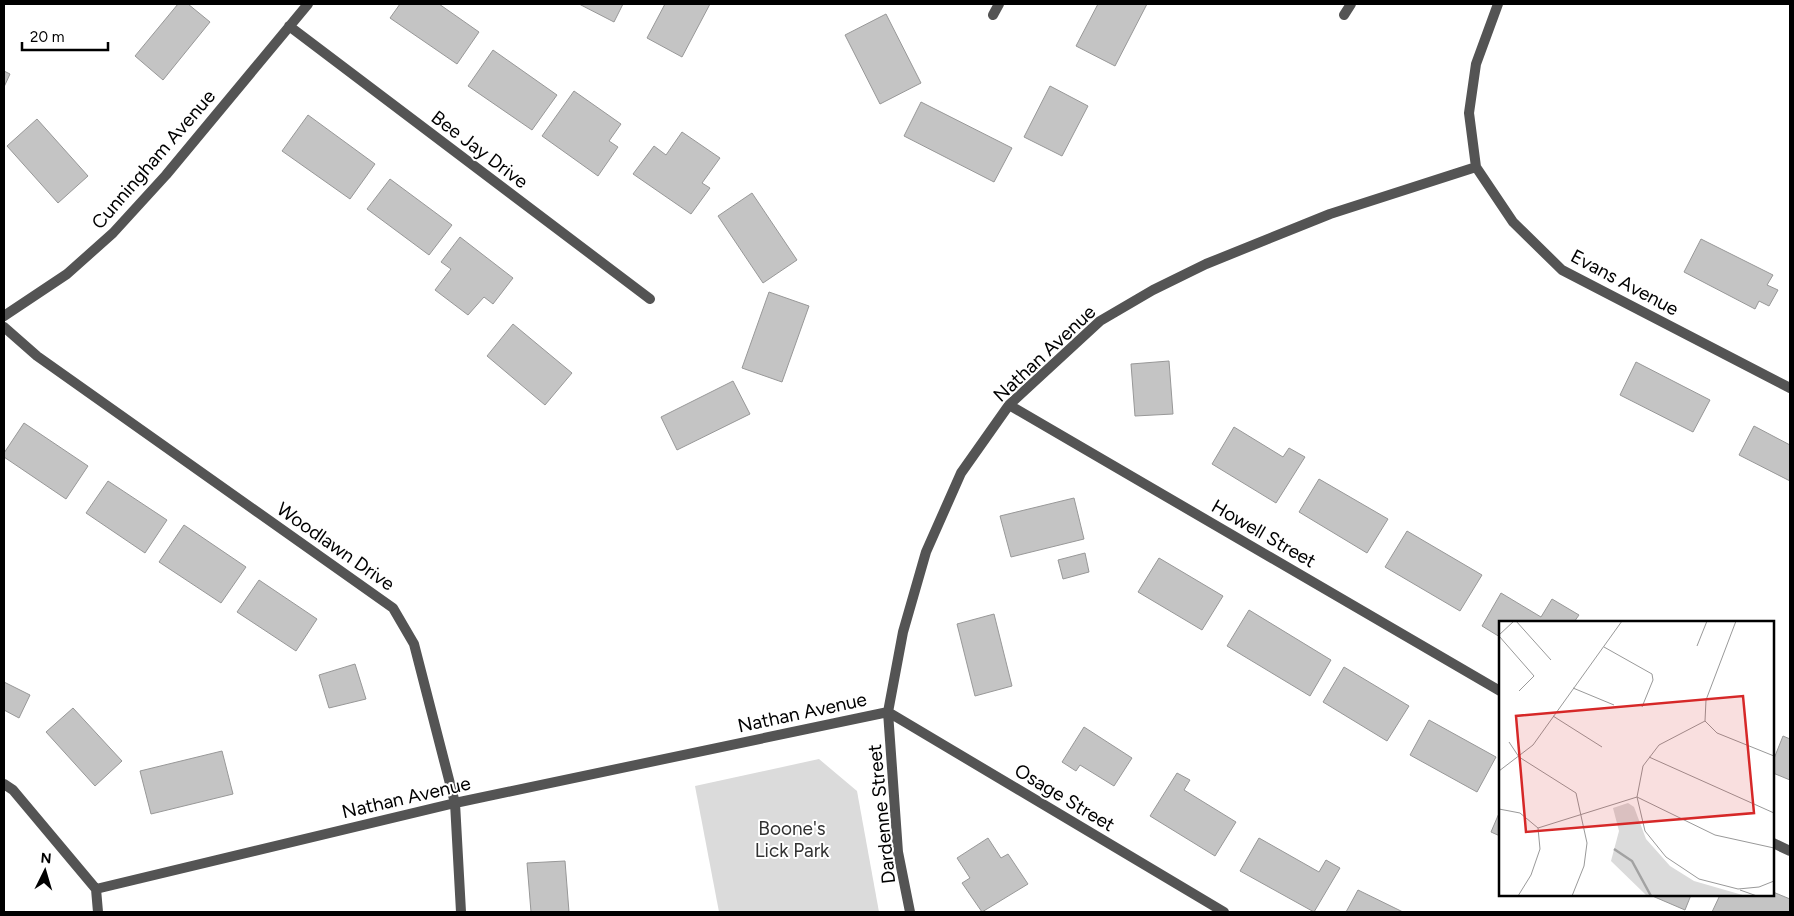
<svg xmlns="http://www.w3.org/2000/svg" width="1794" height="916" font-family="Figtree,sans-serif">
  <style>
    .green { fill: #dbdbdb }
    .building { fill: #c4c4c4; stroke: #989898 }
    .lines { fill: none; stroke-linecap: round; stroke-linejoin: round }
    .service { stroke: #545454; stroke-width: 10 }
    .minor { stroke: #545454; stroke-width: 10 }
    .labels { text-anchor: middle; stroke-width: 4; stroke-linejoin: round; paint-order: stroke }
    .street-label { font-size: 19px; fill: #000; stroke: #fff }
    .park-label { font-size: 19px; fill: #323232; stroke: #fff }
    .inset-river { fill: none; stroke: #a2a2a2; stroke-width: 2.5 }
    .inset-road { fill: none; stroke: #999; stroke-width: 1 }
    .view { fill: #d62828; fill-opacity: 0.15; stroke: #d62828; stroke-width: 2.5 }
    .inset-edge { fill: none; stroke: #000; stroke-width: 2.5 }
  </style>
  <rect width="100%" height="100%" fill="#fff"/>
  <path class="green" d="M819,759L857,791L879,912H719L695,786Z"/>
  <path class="building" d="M178,4H188L210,22L163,80L135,56Z
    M400,4H439L479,32L457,64L390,18Z
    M579,4H623L614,22Z
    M665,4H710L682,57L647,38Z
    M1098,4H1147L1115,66L1076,46Z
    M886,14L921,83L880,104L845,35Z
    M493,50L557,95L532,130L468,86Z
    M4,71L10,74L4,87Z
    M1050,86L1088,106L1062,156L1024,137Z
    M574,91L621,124L609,141L618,147L598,176L542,136Z
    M921,102L1012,148L994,182L904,136Z
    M308,115L375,164L350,199L282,151Z
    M37,119L88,176L58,203L7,146Z
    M682,132L720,158L702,183L710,188L691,214L633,174L654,146L666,155Z
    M390,179L452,225L429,255L367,209Z
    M752,193L797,260L763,283L718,216Z
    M460,237L513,278L493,304L484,297L468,315L435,290L451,269L441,262Z
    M1701,239L1773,275L1767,285L1778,290L1769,306L1759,301L1755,309L1684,272Z
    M769,292L809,306L782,382L742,368Z
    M513,324L572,373L545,405L487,356Z
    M1169,361L1173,414L1135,416L1131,364Z
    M1636,362L1710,400L1693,432L1620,395Z
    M733,381L750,414L677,450L661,417Z
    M24,423L88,466L66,499L4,457V453Z
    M1754,426L1790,445V481L1739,455Z
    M1234,427L1283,457L1289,448L1305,457L1276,503L1212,464Z
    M1319,479L1388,519L1367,553L1299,512Z
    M108,481L167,520L145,553L86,513Z
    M1074,498L1084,539L1011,557L1000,516Z
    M184,525L246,567L221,603L159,562Z
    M1407,531L1482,575L1460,611L1385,567Z
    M1085,553L1089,572L1063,579L1058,560Z
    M1159,558L1223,596L1202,630L1138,592Z
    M259,580L317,619L296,651L237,612Z
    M1501,593L1541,617L1552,599L1579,615L1574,622H1500V637L1482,626Z
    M1249,610L1331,660L1310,696L1227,646Z
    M994,614L1012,686L975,696L957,624Z
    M355,664L366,699L329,708L319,675Z
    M1344,667L1409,706L1387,741L1323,702Z
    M4,682L30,695L19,718L4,710Z
    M73,708L122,761L95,786L46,732Z
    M1429,720L1496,757L1477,792L1410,755Z
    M1084,727L1132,758L1114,786L1080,765L1076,771L1062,762Z
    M1783,736L1790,739V780L1773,773V761Z
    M222,751L233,794L151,814L140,771Z
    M1177,773L1190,780L1184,790L1236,822L1215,856L1150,816Z
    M1500,811V836L1491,832Z
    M988,838L1001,858L1008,854L1028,884L982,912L962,883L970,878L957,858Z
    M1259,838L1319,872L1326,860L1340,868L1314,912L1240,871Z
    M565,861L569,912H531L527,863Z
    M1358,890L1403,912H1346Z
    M1773,892L1790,899V912H1712L1720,895H1773Z
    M1650,895H1691L1685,910Z"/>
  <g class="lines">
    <path class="service" d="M1344,15L1351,4"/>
    <path class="minor" d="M1498,4L1476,64L1469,113L1476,167L1513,222L1562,270L1790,388
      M993,15L999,4
      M289,26L650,299
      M4,316L67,274L113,233L166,175L308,4
      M4,327L37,356L393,608L414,644L455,803L461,912
      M1009,405L1500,691
      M888,712L1224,912
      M4,784L13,790L96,889L98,912
      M1773,843L1790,851
      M96,889L455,803L888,712
      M910,912L898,852L888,712L903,632L926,552L961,473L1009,405L1100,321L1153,290L1206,264L1330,214L1476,167"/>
  </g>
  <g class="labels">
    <g class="street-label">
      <text transform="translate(480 149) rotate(37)" y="7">Bee Jay Drive</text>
      <text transform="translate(153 159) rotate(-49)" y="7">Cunningham Avenue</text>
      <text transform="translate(1625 282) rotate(28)" y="7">Evans Avenue</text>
      <text transform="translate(1044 353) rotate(-43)" y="7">Nathan Avenue</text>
      <text transform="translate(1264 533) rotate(30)" y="7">Howell Street</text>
      <text transform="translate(336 546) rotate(35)" y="7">Woodlawn Drive</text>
      <text transform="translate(802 712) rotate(-12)" y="7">Nathan Avenue</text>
      <text transform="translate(406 797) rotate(-13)" y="7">Nathan Avenue</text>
      <text transform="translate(1065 797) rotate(31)" y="7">Osage Street</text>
      <text transform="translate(881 814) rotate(-96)" y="7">Dardenne Street</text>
    </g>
    <g class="park-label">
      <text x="792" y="835">Boone's<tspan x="792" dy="22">Lick Park</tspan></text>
    </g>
  </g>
  <g transform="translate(1499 621)">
    <rect width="275" height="275" fill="#fff"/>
    <path d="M129,182L135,186L147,218L171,245L195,260L247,275L147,274L112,240L120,210L114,187Z" fill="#dbdbdb"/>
    <path class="inset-river" d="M115,228L133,240L152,275"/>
    <path class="inset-road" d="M17,0L52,39M237,0L207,79L206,100L218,112L275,135M0,14L15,0M0,15L35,55L20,70M198,25L208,0M105,26L153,53L154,59L143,86M74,67L115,84M54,95L103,126M206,100L160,124L144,145L138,176L146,210L167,236L200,258L239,268L260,266L275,260M10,121L20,136L77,172L88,222L85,245L73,275M150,136L275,192M0,150L34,124L123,0M138,176L216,214L275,227M0,188L21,192L39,207L41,228L32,254L19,275M39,207L138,176M241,269L258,275"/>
    <path class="view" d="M244,75L255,192L27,211L17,95Z"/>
    <rect width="275" height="275" class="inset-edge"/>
  </g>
  <rect width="1794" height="916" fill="none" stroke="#000000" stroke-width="10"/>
  <g transform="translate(45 871) rotate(5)" stroke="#ffffff" stroke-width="4" paint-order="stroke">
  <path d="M0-4L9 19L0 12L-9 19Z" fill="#000000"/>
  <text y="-8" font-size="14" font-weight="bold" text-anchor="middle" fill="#000000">N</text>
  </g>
  <path d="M22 42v8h86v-8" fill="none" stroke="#000000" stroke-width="2.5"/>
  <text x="30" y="42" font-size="15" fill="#000000" stroke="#ffffff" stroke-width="4" paint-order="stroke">20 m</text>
</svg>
